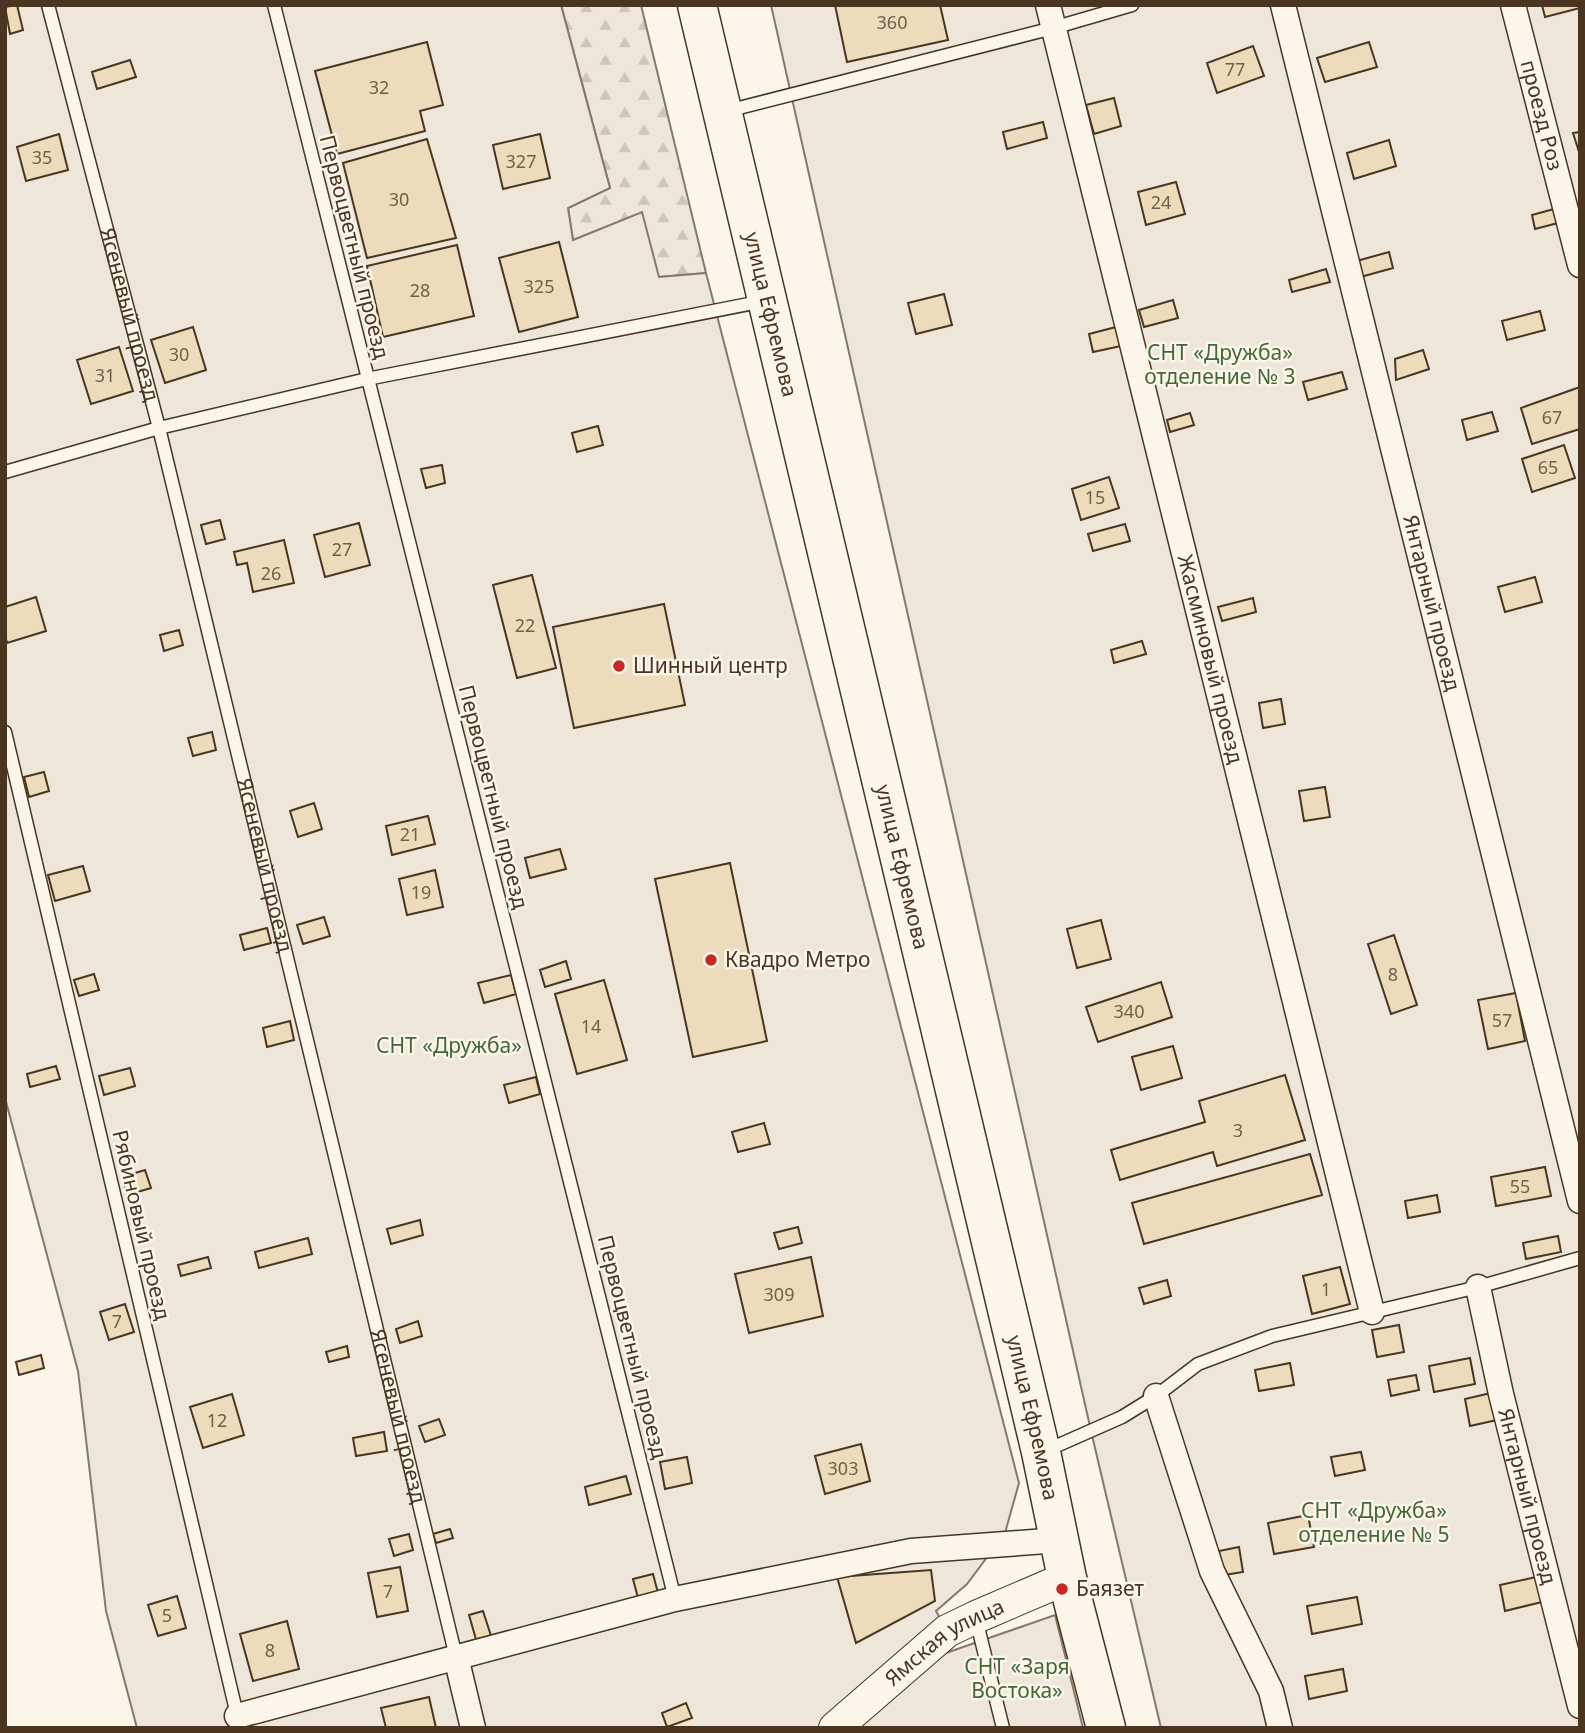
<svg xmlns="http://www.w3.org/2000/svg" width="1585" height="1733" font-family="'Noto Sans',sans-serif">
  <style>
    .forest { fill: url(#forest-firs); stroke: #887966; stroke-width: 2 }
    .garden { fill: #ede6d9; stroke: #887966; stroke-width: 2 }
    .building { fill: #ecdcbc; stroke: #4a3520; stroke-width: 2 }
    .lines { fill: none; stroke-linecap: round; stroke-linejoin: round }
    .service-casing { stroke: #4a3520; stroke-width: 15 }
    .minor-casing { stroke: #4a3520; stroke-width: 27 }
    .tertiary-casing { stroke: #4a3520; stroke-width: 34 }
    .primary-casing { stroke: #4a3520; stroke-width: 41 }
    .service { stroke: #fbf6e9; stroke-width: 12 }
    .minor { stroke: #fbf6e9; stroke-width: 24 }
    .tertiary { stroke: #fbf6e9; stroke-width: 32 }
    .primary { stroke: #fbf6e9; stroke-width: 38 }
    .poi-dot { fill: #c62828; stroke: #fbf6e9; stroke-width: 2.5 }
    .labels { text-anchor: middle; stroke-width: 5; stroke-linejoin: round; paint-order: stroke }
    .number-label { font-size: 18px; fill: #725f47 }
    .street-label { font-size: 21px; fill: #4a3520; stroke: #fbf6e9 }
    .park-label { font-size: 21px; fill: #436837; stroke: #fbf6e9 }
    .poi-label { font-size: 21px; fill: #4a3520; stroke: #fbf6e9; text-anchor: start }
  </style>
  <defs>
    <pattern id="forest-firs" width="22" height="20" patternUnits="userSpaceOnUse" patternTransform="scale(1.75)"><rect width="22" height="20" fill="#ede6d9"/><path d="M5 1l3.5 6h-7zM16 11l3.5 6h-7z" fill="#cdc6ba"/></pattern>
  </defs>
  <rect width="100%" height="100%" fill="#fbf6e9"/>
  <path class="forest" d="M561,5H641L706,273L659,277L573,241L568,208L610,188Z"/>
  <path class="garden" d="M5,5H561L610,188L568,208L573,240L642,212L659,277L706,273L1019,1483L1005,1533L967,1584L936,1611L945,1627L826,1728H137L106,1611L78,1371L5,1098Z
    M771,5H1580V1728H1161L1091,1431Z
    M1055,1615L1083,1728H851L946,1653Z"/>
  <path class="building" d="M17,5L23,30L10,34L5,7Z
    M835,5H940L948,40L847,62Z
    M1542,5H1580V8L1545,17Z
    M427,42L443,105L420,111L425,131L337,154L315,71Z
    M1369,42L1377,67L1325,82L1317,58Z
    M1253,46L1264,76L1217,93L1207,63Z
    M130,60L136,77L97,89L92,72Z
    M1114,98L1121,126L1094,134L1086,105Z
    M1043,122L1047,138L1007,149L1003,132Z
    M1580,132V155L1573,133Z
    M59,134L68,170L26,181L17,147Z
    M540,134L550,178L503,189L493,145Z
    M427,139L456,238L367,258L343,163Z
    M1389,140L1396,166L1354,179L1347,153Z
    M1176,182L1185,214L1146,225L1138,192Z
    M1554,209L1558,223L1535,229L1532,215Z
    M559,242L578,317L519,332L499,258Z
    M457,245L474,316L383,337L367,266Z
    M1389,252L1393,268L1357,278L1353,262Z
    M1326,269L1330,282L1292,292L1289,280Z
    M944,294L952,325L916,334L908,303Z
    M1173,300L1178,318L1144,327L1139,310Z
    M1540,311L1545,330L1507,340L1502,321Z
    M193,327L206,370L165,383L151,340Z
    M1116,327L1121,346L1093,352L1089,334Z
    M119,347L133,391L91,404L77,360Z
    M1423,350L1429,369L1396,380L1395,359Z
    M1342,372L1347,389L1308,400L1303,382Z
    M1580,387V429L1532,444L1521,408Z
    M1492,412L1498,431L1467,440L1462,420Z
    M1190,413L1194,425L1170,432L1167,420Z
    M598,426L603,445L577,452L572,433Z
    M1564,445L1575,478L1532,492L1522,459Z
    M442,465L445,483L426,488L421,469Z
    M1109,477L1119,508L1081,520L1072,489Z
    M220,520L225,539L206,544L201,525Z
    M359,523L370,565L325,577L314,535Z
    M1125,524L1130,541L1093,551L1088,534Z
    M284,540L294,583L253,592L247,563L237,565L234,552Z
    M532,575L556,668L517,678L493,585Z
    M1535,577L1542,602L1505,612L1498,587Z
    M36,597L46,631L7,643L5,635V607Z
    M1253,598L1256,612L1222,621L1218,607Z
    M664,604L685,705L574,728L553,627Z
    M179,630L183,645L164,651L160,635Z
    M1142,641L1146,654L1114,663L1111,650Z
    M1281,699L1285,724L1263,728L1259,703Z
    M212,732L216,750L193,756L188,738Z
    M44,772L49,791L29,797L24,777Z
    M1325,787L1330,817L1304,821L1299,791Z
    M314,803L322,829L298,837L290,811Z
    M428,816L435,844L392,855L386,826Z
    M560,849L566,869L530,878L525,858Z
    M730,863L767,1041L693,1057L655,879Z
    M83,866L90,891L55,901L48,875Z
    M435,870L443,907L407,915L399,879Z
    M324,917L330,936L303,944L297,925Z
    M1101,920L1111,959L1077,968L1067,929Z
    M267,928L271,943L244,950L240,935Z
    M1394,935L1417,1005L1391,1014L1368,944Z
    M566,961L571,979L545,987L540,970Z
    M94,974L99,990L79,996L74,980Z
    M511,975L516,994L484,1003L478,983Z
    M604,980L627,1060L577,1074L555,994Z
    M1161,982L1172,1017L1098,1042L1086,1007Z
    M1516,993L1525,1041L1488,1049L1478,1000Z
    M290,1021L294,1040L267,1047L263,1028Z
    M1173,1046L1182,1078L1141,1090L1132,1057Z
    M56,1066L60,1079L30,1087L27,1074Z
    M130,1068L135,1086L104,1095L99,1076Z
    M1285,1075L1305,1140L1217,1166L1213,1152L1120,1180L1111,1150L1205,1122L1199,1101Z
    M536,1077L540,1094L509,1103L504,1085Z
    M764,1123L770,1144L738,1152L732,1132Z
    M1310,1154L1322,1195L1144,1244L1132,1203Z
    M1545,1167L1551,1196L1496,1206L1491,1177Z
    M145,1170L151,1188L127,1195L122,1177Z
    M1437,1195L1440,1212L1408,1218L1405,1201Z
    M420,1220L423,1235L391,1244L387,1229Z
    M798,1227L802,1243L779,1249L774,1233Z
    M1558,1236L1561,1252L1526,1259L1523,1243Z
    M308,1238L312,1254L259,1268L255,1252Z
    M208,1257L211,1268L181,1276L178,1265Z
    M811,1257L823,1316L749,1333L735,1274Z
    M1340,1267L1350,1304L1312,1314L1303,1276Z
    M1167,1280L1171,1296L1144,1304L1139,1288Z
    M125,1304L134,1332L109,1340L100,1312Z
    M418,1321L422,1336L400,1343L396,1329Z
    M1399,1325L1404,1352L1377,1357L1372,1330Z
    M347,1346L349,1357L329,1362L326,1352Z
    M41,1355L44,1368L19,1375L16,1362Z
    M1470,1358L1475,1384L1434,1392L1429,1366Z
    M1290,1363L1294,1385L1259,1391L1255,1370Z
    M1416,1375L1419,1390L1391,1396L1388,1380Z
    M1491,1393L1497,1420L1470,1426L1465,1399Z
    M232,1394L244,1435L203,1448L190,1407Z
    M439,1419L445,1435L425,1442L419,1426Z
    M384,1432L387,1451L356,1456L353,1438Z
    M861,1444L870,1481L825,1494L815,1456Z
    M1361,1452L1365,1470L1335,1476L1331,1457Z
    M687,1457L692,1483L665,1489L660,1462Z
    M626,1476L631,1494L589,1505L585,1487Z
    M1308,1515L1314,1547L1274,1554L1268,1523Z
    M450,1529L453,1538L436,1543L433,1534Z
    M409,1534L413,1550L394,1556L389,1539Z
    M1239,1547L1243,1572L1224,1575L1219,1551Z
    M400,1567L408,1611L377,1617L368,1573Z
    M931,1570L935,1601L856,1643L837,1577Z
    M653,1574L658,1593L638,1598L633,1579Z
    M1536,1577L1542,1602L1505,1611L1500,1585Z
    M177,1596L186,1628L158,1636L148,1605Z
    M1357,1597L1362,1624L1312,1634L1307,1606Z
    M483,1611L492,1639L477,1643L469,1615Z
    M287,1621L299,1669L253,1681L240,1634Z
    M1343,1669L1347,1691L1309,1699L1305,1676Z
    M429,1697L436,1728H386L381,1708Z
    M686,1703L692,1718L667,1727L662,1713Z"/>
  <g class="lines">
    <defs>
      <g id="service">
        <path id="s1" d="M48,5L159,428L456,1657"/>
        <path d="M274,5L675,1599"/>
        <path d="M727,111L1053,28L1132,5"/>
        <path d="M5,472L159,428L367,379L764,301"/>
        <path d="M5,732L238,1719"/>
        <path d="M1045,1451L1122,1417L1156,1396L1198,1364L1272,1336L1478,1287L1580,1258"/>
        <path d="M976,1619L1003,1728"/>
      </g>
      <g id="minor">
        <path id="s2" d="M1048,5L1372,1312"/>
        <path id="s3" d="M1283,5L1580,1201"/>
        <path id="s4" d="M1513,5L1580,265"/>
        <path id="s5" d="M1478,1287L1501,1394L1580,1706"/>
        <path d="M1156,1396L1212,1571L1271,1691L1280,1728"/>
        <path d="M456,1657L473,1728"/>
        <path d="M237,1716L675,1599L911,1551L1060,1540"/>
      </g>
      <g id="tertiary">
        <path id="s6" d="M835,1728L947,1631L976,1617L1067,1578"/>
      </g>
      <g id="primary">
        <path id="s7" d="M697,5L1041,1452L1067,1578L1106,1728"/>
      </g>
    </defs>
    <use href="#service" class="service-casing"/>
    <use href="#minor" class="minor-casing"/>
    <use href="#tertiary" class="tertiary-casing"/>
    <use href="#primary" class="primary-casing"/>
    <use href="#service" class="service"/>
    <use href="#minor" class="minor"/>
    <use href="#tertiary" class="tertiary"/>
    <use href="#primary" class="primary"/>
  </g>
  <g class="poi-dot">
    <circle cx="619" cy="666" r="7"/>
    <circle cx="711" cy="960" r="7"/>
    <circle cx="1062" cy="1589" r="7"/>
  </g>
  <g class="labels">
    <g class="number-label">
      <text x="892" y="29">360</text>
      <text x="1235" y="76">77</text>
      <text x="379" y="94">32</text>
      <text x="42" y="164">35</text>
      <text x="521" y="168">327</text>
      <text x="399" y="206">30</text>
      <text x="1161" y="209">24</text>
      <text x="539" y="293">325</text>
      <text x="420" y="297">28</text>
      <text x="179" y="361">30</text>
      <text x="105" y="382">31</text>
      <text x="1552" y="424">67</text>
      <text x="1548" y="474">65</text>
      <text x="1095" y="504">15</text>
      <text x="342" y="556">27</text>
      <text x="271" y="580">26</text>
      <text x="525" y="632">22</text>
      <text x="410" y="841">21</text>
      <text x="421" y="899">19</text>
      <text x="1393" y="981">8</text>
      <text x="1129" y="1018">340</text>
      <text x="1502" y="1027">57</text>
      <text x="591" y="1033">14</text>
      <text x="1238" y="1137">3</text>
      <text x="1520" y="1193">55</text>
      <text x="1326" y="1296">1</text>
      <text x="779" y="1301">309</text>
      <text x="117" y="1328">7</text>
      <text x="217" y="1427">12</text>
      <text x="843" y="1475">303</text>
      <text x="388" y="1598">7</text>
      <text x="167" y="1622">5</text>
      <text x="270" y="1657">8</text>
    </g>
    <g class="street-label">
      <text dy="7" stroke="none"><textPath href="#s4" startOffset="114">проезд Роз</textPath></text>
      <text transform="translate(354 247) rotate(76)" y="7">Первоцветный проезд</text>
      <text dy="7" stroke="none"><textPath href="#s1" startOffset="320">Ясеневый проезд</textPath></text>
      <text dy="7" stroke="none"><textPath href="#s7" startOffset="318">улица Ефремова</textPath></text>
      <text dy="7" stroke="none"><textPath href="#s3" startOffset="616">Янтарный проезд</textPath></text>
      <text dy="7" stroke="none"><textPath href="#s2" startOffset="674">Жасминовый проезд</textPath></text>
      <text transform="translate(493 797) rotate(76)" y="7">Первоцветный проезд</text>
      <text dy="7" stroke="none"><textPath href="#s1" startOffset="887">Ясеневый проезд</textPath></text>
      <text dy="7" stroke="none"><textPath href="#s7" startOffset="886">улица Ефремова</textPath></text>
      <text transform="translate(141 1225) rotate(77)" y="7">Рябиновый проезд</text>
      <text transform="translate(632 1347) rotate(76)" y="7">Первоцветный проезд</text>
      <text dy="7" stroke="none"><textPath href="#s1" startOffset="1454">Ясеневый проезд</textPath></text>
      <text dy="7" stroke="none"><textPath href="#s7" startOffset="1452">улица Ефремова</textPath></text>
      <text dy="7" stroke="none"><textPath href="#s5" startOffset="215">Янтарный проезд</textPath></text>
      <text dy="7" stroke="none"><textPath href="#s6" startOffset="140">Ямская улица</textPath></text>
    </g>
    <g class="park-label">
      <text x="1220" y="360">СНТ «Дружба»<tspan x="1220" dy="24">отделение № 3</tspan></text>
      <text x="449" y="1053">СНТ «Дружба»</text>
      <text x="1374" y="1518">СНТ «Дружба»<tspan x="1374" dy="24">отделение № 5</tspan></text>
      <text x="1017" y="1674">СНТ «Заря<tspan x="1017" dy="24">Востока»</tspan></text>
    </g>
    <g class="poi-label">
      <text x="633" y="673">Шинный центр</text>
      <text x="725" y="967">Квадро Метро</text>
      <text x="1076" y="1596">Баязет</text>
    </g>
  </g>
  <rect width="1585" height="1733" fill="none" stroke="#4a3520" stroke-width="14"/>
</svg>
